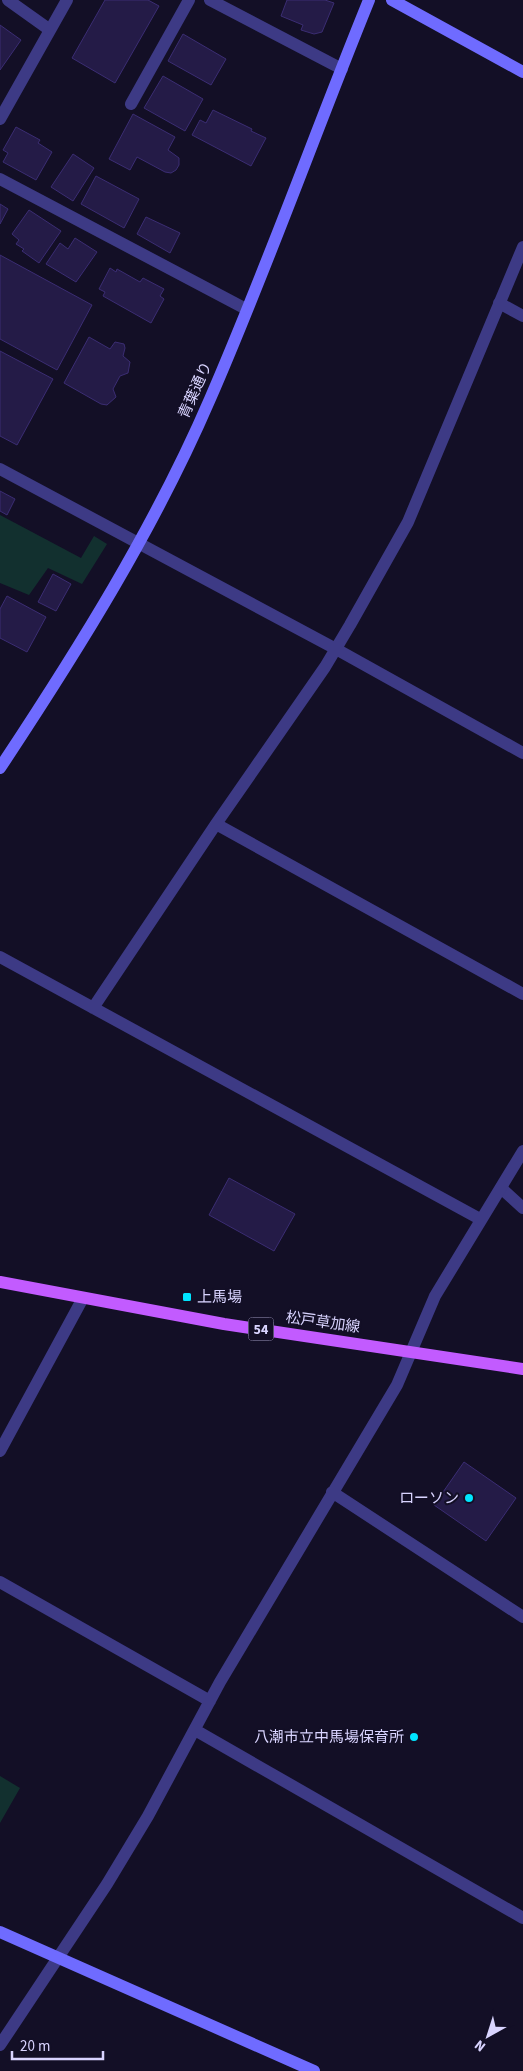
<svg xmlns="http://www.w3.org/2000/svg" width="523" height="2071" font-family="'Source Sans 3','Noto Sans JP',sans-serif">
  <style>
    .green { fill: #12302f }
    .building { fill: #241b47; stroke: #3b2d73 }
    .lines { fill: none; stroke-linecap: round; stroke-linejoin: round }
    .lane { stroke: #3d3a85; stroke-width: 12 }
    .street { stroke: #3d3a85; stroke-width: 12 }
    .secondary { stroke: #6f6bff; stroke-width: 12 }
    .primary { stroke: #c25bff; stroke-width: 12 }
    .poi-dot { fill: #00e5ff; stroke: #130f26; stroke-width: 2 }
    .labels { text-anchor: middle; stroke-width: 4; stroke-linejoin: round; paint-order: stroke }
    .shield { fill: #130f26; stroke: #9e99be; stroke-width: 1 }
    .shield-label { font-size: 14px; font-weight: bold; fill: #d9d4ff }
    .street-label { font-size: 15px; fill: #d9d4ff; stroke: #130f26 }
    .poi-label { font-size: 15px; fill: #d9d4ff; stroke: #130f26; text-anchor: end }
  </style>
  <rect width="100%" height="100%" fill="#130f26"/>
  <path class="green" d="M0,515L81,558L94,536L107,544L82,584L48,568L29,595L0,583Z
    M0,1776L20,1788L0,1823Z"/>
  <path class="building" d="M105,0H148L159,6L115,83L72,58Z
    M287,0H325L334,3L322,32L314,34L301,30L303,25L281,16Z
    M0,25L21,40L0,70Z
    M183,34L226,59L211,85L168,61Z
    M163,76L203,99L185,131L144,108Z
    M213,110L252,129L251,131L266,138L251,166L192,135L200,120L206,123Z
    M133,114L175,137L168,150L179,158V165L176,170L171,173L165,172L137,157L130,170L109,159Z
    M16,127L40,140L38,143L52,152L36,180L3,162L8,153L3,150Z
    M73,154L94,168L73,201L51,187Z
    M96,176L139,199L124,228L81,204Z
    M0,204L8,209L0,224Z
    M29,210L61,231L39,263L22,251L24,249L16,244L19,240L12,234Z
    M146,217L180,233L170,253L137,234Z
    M75,238L97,252L76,282L46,264L60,243L68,249Z
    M0,255L92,305L57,370L0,339Z
    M110,268L116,272L117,269L140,282L143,278L164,289L160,296L164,299L151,323L103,296L105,292L99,289Z
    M89,337L110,349L115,342L124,344L125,348L123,356L130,362L128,373L120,376L113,389L116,397L107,405L101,404L64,383Z
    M0,351L53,379L17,445L0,436Z
    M0,491L15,499L7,515L0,511Z
    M53,574L71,584L56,611L38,602Z
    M7,596L46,617L27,652L0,638V609Z
    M229,1178L295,1214L274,1251L209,1215Z
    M464,1462L516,1498L486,1541L434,1505Z"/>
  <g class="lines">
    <path class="lane" d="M131,104L189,0
      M501,1188L523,1208"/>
    <path class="street" d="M8,0L50,30
      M210,0L342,69
      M0,119L67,0
      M0,179L246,309
      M499,303L523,316
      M0,469L336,649L523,753
      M216,824L523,994
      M0,957L480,1219
      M93,1008L216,824L325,667L350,625L408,522L523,247
      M0,1451L83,1298
      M332,1492L523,1617
      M0,1582L210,1701
      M195,1730L523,1918
      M0,2045L107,1884L148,1816L220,1682L397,1385L435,1296L523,1151"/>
    <path class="secondary" d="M392,0L523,72
      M0,768C78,650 154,529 210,399C267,268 315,133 369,0
      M0,1932L314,2071"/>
    <path class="primary" d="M0,1282L224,1324L523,1369"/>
  </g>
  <g class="poi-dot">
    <rect x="182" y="1292" width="10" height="10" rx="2.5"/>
    <circle cx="469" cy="1498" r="5"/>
    <circle cx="414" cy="1737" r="5"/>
  </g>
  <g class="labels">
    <rect class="shield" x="248.5" y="1317.5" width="25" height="23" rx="4"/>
    <g class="shield-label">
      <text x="261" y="1334">54</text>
    </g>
    <g class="street-label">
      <text transform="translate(195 390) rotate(-66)" y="5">青葉通り</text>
      <text transform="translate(323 1322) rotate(8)" y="5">松戸草加線</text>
    </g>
    <g class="poi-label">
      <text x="197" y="1302" text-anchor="start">上馬場</text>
      <text x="459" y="1503">ローソン</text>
      <text x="404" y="1742">八潮市立中馬場保育所</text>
    </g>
  </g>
  <g transform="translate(488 2036) rotate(219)" stroke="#130f26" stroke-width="4" paint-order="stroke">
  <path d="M0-4L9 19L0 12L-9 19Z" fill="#d9d4ff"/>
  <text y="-8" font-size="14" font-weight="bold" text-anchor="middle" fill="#d9d4ff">N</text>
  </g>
  <path d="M12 2051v8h91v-8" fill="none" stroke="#d9d4ff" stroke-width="2.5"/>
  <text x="20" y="2051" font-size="15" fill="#d9d4ff" stroke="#130f26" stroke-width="4" paint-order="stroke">20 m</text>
</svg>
